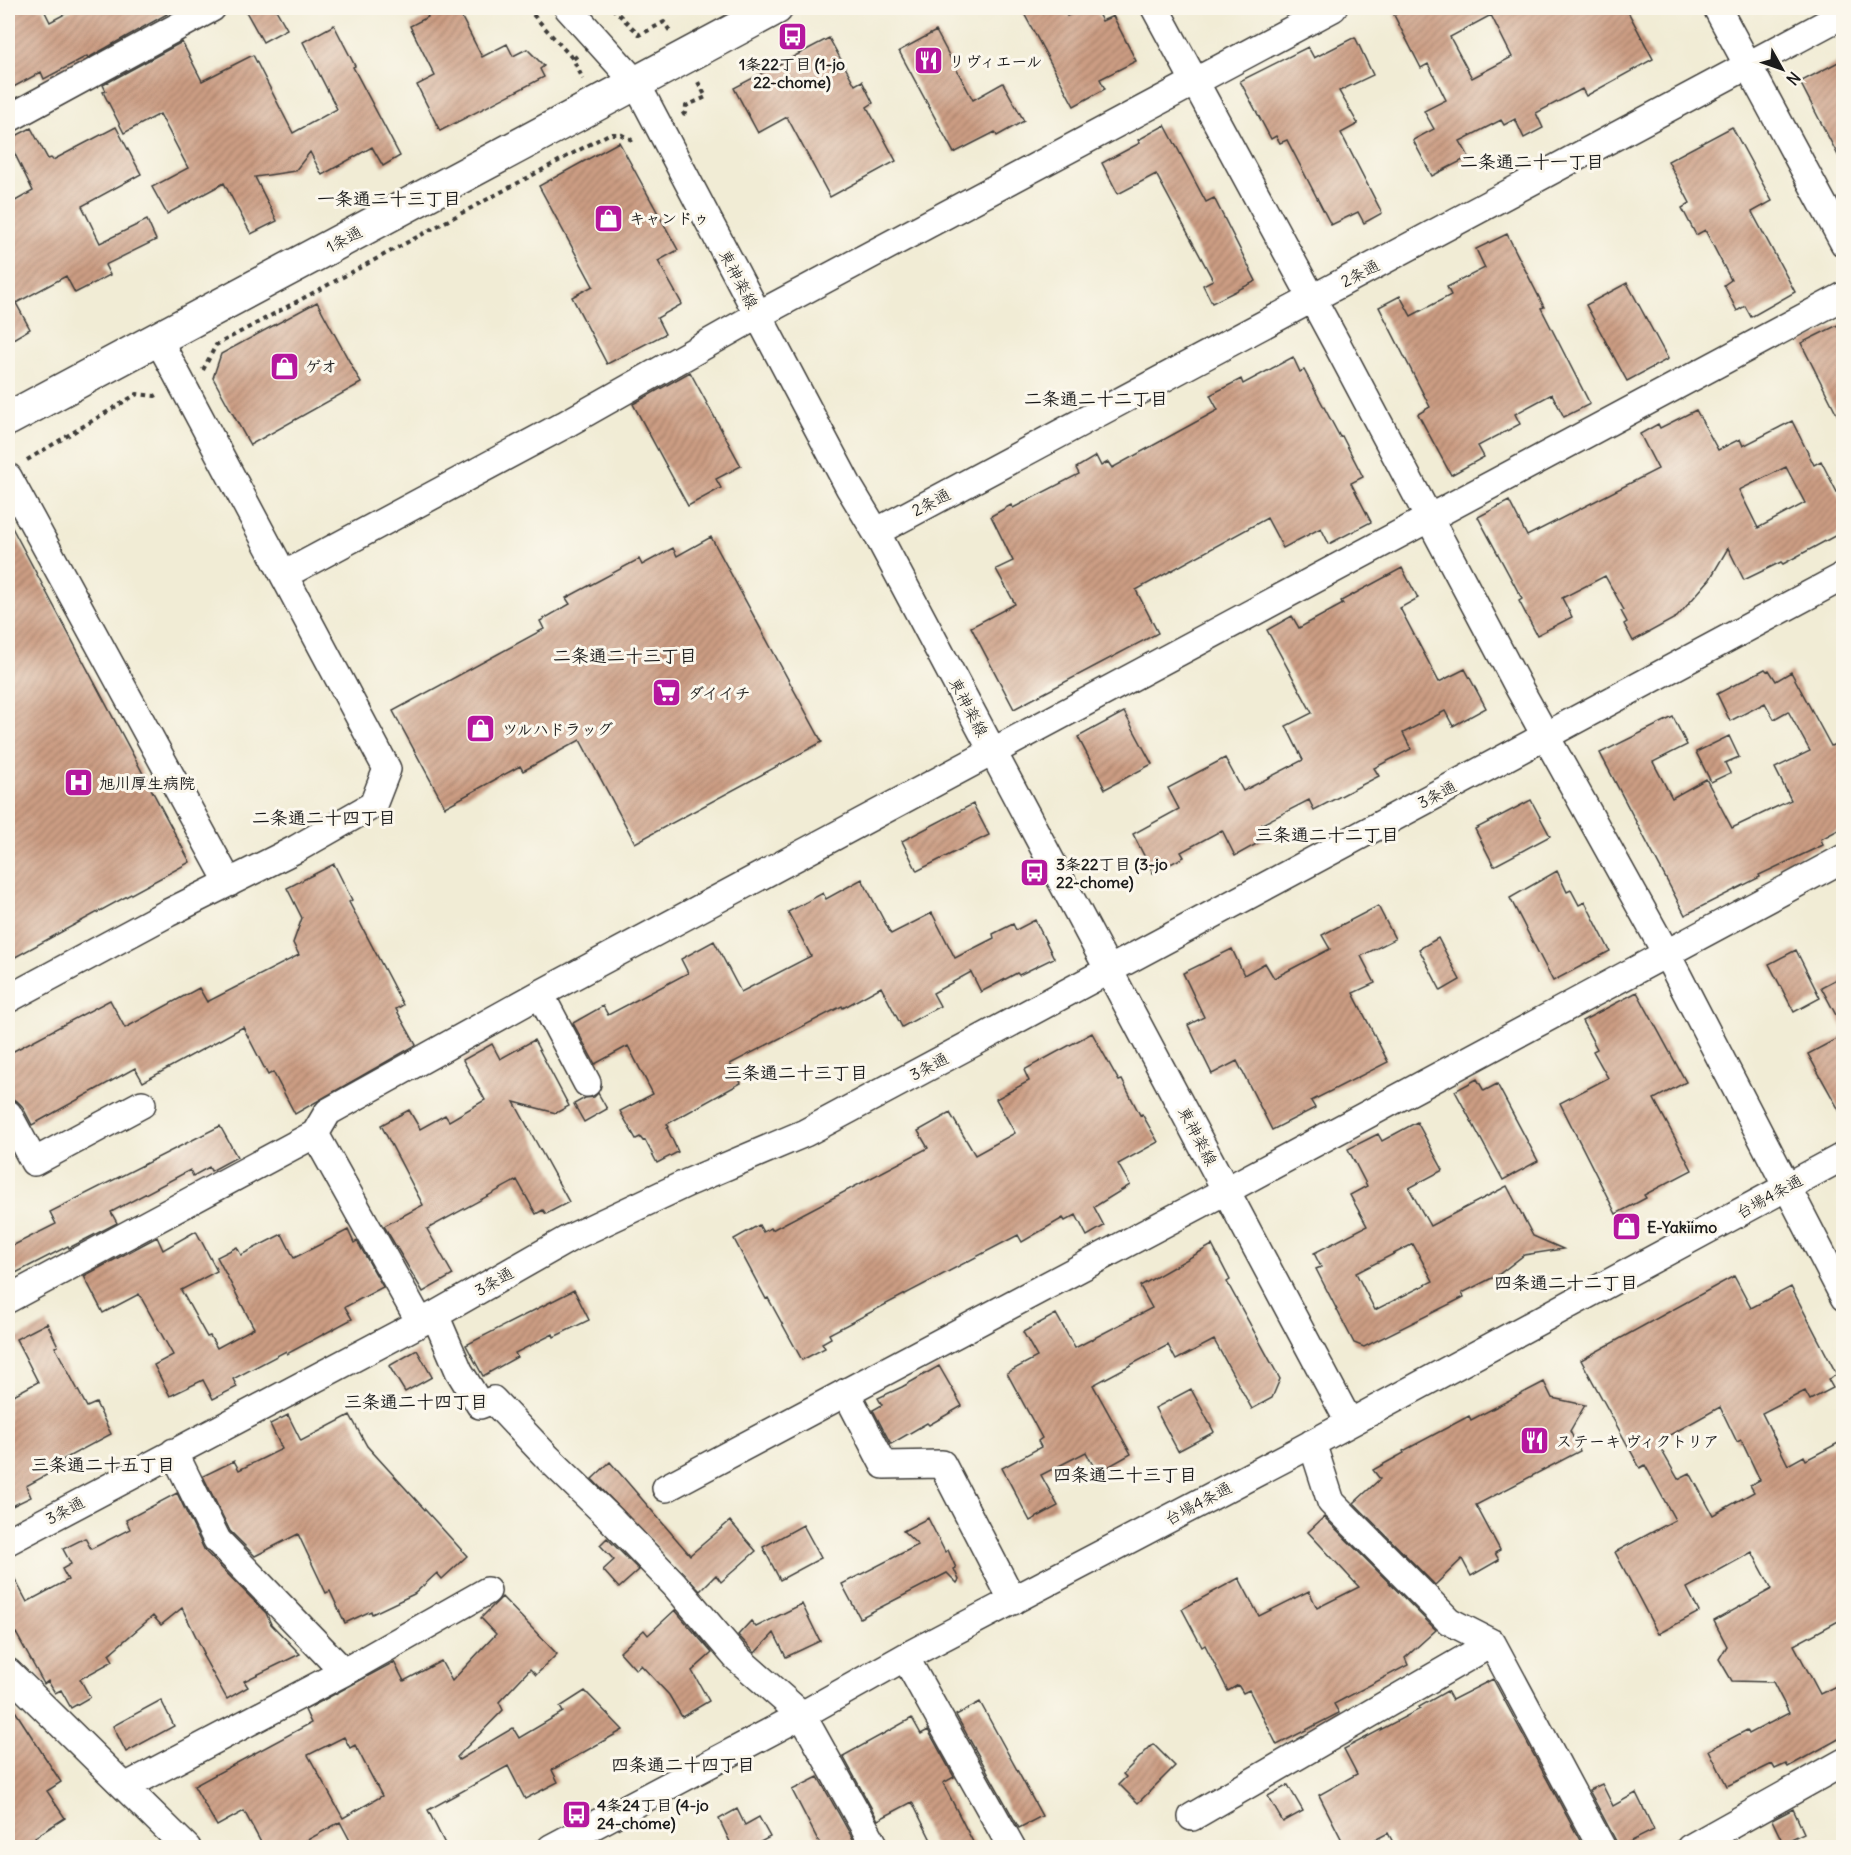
<svg xmlns="http://www.w3.org/2000/svg" width="1851" height="1855" font-family="Delius,'Klee One',sans-serif">
  <style>
    .building { fill: url(#building-hatch); fill-rule: evenodd }
    .lines { fill: none; stroke-linecap: round; stroke-linejoin: round }
    .minor-casing { stroke: #3c3b38; stroke-width: 30 }
    .major-casing { stroke: #3c3b38; stroke-width: 36 }
    .path { stroke: #3c3b38; stroke-width: 4; stroke-dasharray: 4.5 4.5; stroke-linecap: butt }
    .minor { stroke: #fff; stroke-width: 27 }
    .major { stroke: #fff; stroke-width: 33 }
    .labels { text-anchor: middle; stroke-width: 6; stroke-linejoin: round; paint-order: stroke }
    .poi-label { font-size: 16px; font-weight: bold; fill: #1c1c1c; stroke: #fbf7ec; text-anchor: start }
    .street-label { font-size: 16px; fill: #1c1c1c; stroke: #fbf7ec }
    .neighbourhood-label { font-size: 18px; font-weight: bold; fill: #1c1c1c; stroke: #fbf7ec }
  </style>
  <defs>
    <pattern id="building-hatch" width="6" height="6" patternUnits="userSpaceOnUse" patternTransform="scale(1.5)"><rect width="6" height="6" fill="#cc9d83"/><path d="M-1 1l2-2M0 6l6-6M5 7l2-2" fill="none" stroke="#a57f6a"/></pattern>
  </defs>
  <rect width="100%" height="100%" fill="#fbf7ec"/>
  <filter id="ink" filterUnits="userSpaceOnUse"><feTurbulence type="fractalNoise" baseFrequency=".0167" numOctaves="2"/><feDisplacementMap in="SourceGraphic" scale="12" xChannelSelector="R" yChannelSelector="G"/><feConvolveMatrix kernelMatrix="1 2 1 2 8 2 1 2 1" color-interpolation-filters="sRGB"/></filter>
  <filter id="wash" filterUnits="userSpaceOnUse"><feTurbulence type="fractalNoise" baseFrequency=".008" numOctaves="4" result="noise"/><feDisplacementMap in="SourceGraphic" scale="24" xChannelSelector="R" yChannelSelector="G"/><feGaussianBlur stdDeviation="1.35" result="paint"/><feColorMatrix in="noise" values="0 0 0 0 0 0 0 0 0 0 0 0 0 0 0 0 0 1.4 0 .05"/><feComposite in="paint" operator="in"/></filter>
  <g filter="url(#wash)">
    <rect width="100%" height="100%" fill="#f1ecd5"/>
    <g id="blocks">
      <path class="building" d="M8,8H43L50,22L76,8H163L167,14L88,58L87,56L44,79L41,72L8,90Z
        M244,8H275L287,29L263,42Z
        M424,8H457L482,57L507,44L513,56L527,49L544,66L540,69L544,77L440,131L417,85L435,76L410,26L428,17Z
        M1021,8H1062L1067,16L1084,8H1095L1102,21L1113,16L1136,61L1100,79L1105,89L1074,106Z
        M1407,8H1626L1653,59L1586,96L1582,89L1536,113L1543,128L1524,138L1515,119L1504,125L1501,120L1460,141L1469,157L1432,176L1413,140L1434,129L1424,111L1446,100L1428,64L1421,68L1394,15ZM1491,15L1512,57L1472,78L1450,37Z
        M334,25L355,66L353,67L400,156L383,166L372,147L322,175L310,152L295,171L255,177L277,221L251,234L224,183L167,214L152,187L188,168L160,114L124,133L103,92L106,91L103,85L182,42L202,81L253,55L293,133L337,109L303,42Z
        M936,31L973,100L1003,83L1024,121L997,136L995,132L954,153L899,51Z
        M1355,37L1373,75L1339,91L1358,124L1341,133L1382,213L1364,223L1358,212L1331,225L1287,140L1280,143L1276,136L1271,139L1240,81L1308,47L1314,58Z
        M829,38L855,85L862,81L873,103L867,107L896,161L830,197L787,117L758,133L734,88Z
        M1844,59V167L1800,82Z
        M1165,125L1206,202L1214,198L1256,281L1212,303L1203,285L1213,280L1156,174L1118,194L1102,163L1140,143L1138,140Z
        M116,127L141,174L82,206L100,243L147,220L156,240L105,265L110,275L75,293L66,276L16,303L30,329L8,342V205L33,191L8,140L31,128L48,159L51,158L53,160Z
        M1732,127L1772,201L1752,212L1795,292L1751,317L1745,306L1737,311L1724,285L1731,280L1705,230L1696,235L1682,208L1690,203L1668,161Z
        M619,142L678,250L658,261L682,304L657,318L665,334L607,364L572,297L593,286L539,186Z
        M1507,234L1544,307L1541,308L1590,404L1564,417L1552,394L1515,414L1520,424L1478,446L1484,457L1451,475L1418,414L1430,407L1379,307L1400,296L1411,316L1451,295L1447,287L1485,268L1476,249Z
        M1627,283L1668,359L1627,381L1586,305Z
        M317,302L361,383L250,445L213,378L221,354Z
        M1844,322V428L1801,343Z
        M1293,357L1300,372L1304,370L1340,437L1342,436L1363,477L1351,483L1371,522L1329,544L1321,528L1283,548L1267,518L1136,590L1158,633L1014,709L971,627L1015,604L996,569L1013,561L991,516L1011,505L1013,508L1079,474L1076,468L1096,456L1101,466L1108,462L1112,468L1218,410L1210,395L1241,379L1243,384Z
        M690,372L741,466L716,479L721,488L688,506L633,404Z
        M1696,410L1718,450L1740,439L1743,446L1792,421L1814,465L1821,461L1844,506V531L1783,564L1781,562L1744,580L1728,548L1710,579L1677,617L1633,641L1624,624L1627,622L1621,611L1624,610L1605,576L1562,598L1572,617L1537,635L1519,601L1522,599L1478,517L1509,501L1527,536L1658,469L1640,434L1658,424L1660,428ZM1786,467L1805,503L1758,528L1739,490Z
        M8,520L190,862L8,961Z
        M711,537L822,742L635,843L580,740L523,771L520,766L445,807L393,711L544,629L540,621L570,604L566,598L639,559L642,565L673,548L677,556Z
        M1402,568L1418,598L1400,608L1439,682L1465,669L1486,708L1453,726L1445,711L1403,733L1411,749L1374,768L1379,776L1314,810L1309,800L1262,824L1269,837L1235,856L1222,830L1181,852L1184,857L1153,873L1133,834L1179,809L1168,788L1225,758L1243,791L1303,760L1286,726L1312,713L1267,630L1292,616L1299,628L1343,604L1341,601Z
        M1765,669L1767,671L1769,670L1776,681L1791,672L1831,746L1844,740V827L1821,839L1823,845L1759,875L1760,877L1685,915L1600,753L1673,717L1687,745L1653,762L1672,798L1706,779L1732,828L1791,800L1775,768L1810,751L1788,711L1774,719L1765,703L1730,721L1717,694Z
        M1124,712L1152,764L1105,789L1078,737Z
        M1729,736L1739,757L1725,763L1730,773L1711,782L1696,752Z
        M1531,800L1550,836L1494,866L1475,829Z
        M973,804L989,835L917,871L902,841Z
        M334,864L352,900L349,902L403,1005L396,1009L416,1045L295,1114L273,1072L268,1075L243,1027L143,1082L135,1068L32,1125L22,1106L17,1101L11,1099L8,1092V1054L110,1000L125,1028L199,988L207,1002L299,955L293,943L302,918L287,888Z
        M1557,871L1567,892L1571,890L1579,905L1585,902L1610,951L1553,981L1510,898Z
        M862,879L891,934L932,913L955,958L994,938L993,934L1013,924L1016,930L1035,920L1054,958L1019,975L1017,973L981,992L971,972L933,993L940,1006L902,1027L881,987L843,1008L842,1006L730,1064L741,1083L667,1124L669,1127L667,1128L678,1152L657,1163L645,1140L643,1141L640,1137L636,1139L620,1111L653,1094L628,1046L595,1064L573,1023L603,1006L608,1015L688,973L681,959L714,941L741,992L811,956L788,912L823,893L826,899Z
        M1378,906L1395,939L1361,956L1375,983L1353,993L1388,1062L1311,1101L1315,1108L1272,1130L1237,1061L1212,1074L1188,1025L1204,1017L1183,973L1232,949L1244,975L1265,963L1274,978L1330,949L1322,935Z
        M1438,938L1460,980L1441,991L1419,949Z
        M1796,950L1820,998L1794,1012L1769,964Z
        M1844,975V1030L1821,987Z
        M1637,992L1686,1082L1654,1099L1692,1170L1644,1195L1646,1198L1616,1214L1560,1103L1608,1078L1593,1051L1597,1049L1582,1021Z
        M1092,1033L1119,1081L1122,1080L1140,1115L1142,1114L1158,1142L1118,1164L1130,1185L1094,1207L1104,1226L1087,1236L1076,1215L1065,1221L1063,1218L1022,1242L1018,1235L829,1334L831,1338L822,1343L825,1348L802,1360L768,1298L766,1299L734,1239L759,1225L763,1232L771,1228L772,1230L928,1148L918,1131L950,1113L975,1155L1015,1133L996,1099L1029,1081L1024,1070Z
        M1844,1035V1119L1808,1054Z
        M534,1040L569,1106L556,1113L514,1102L569,1202L546,1214L543,1210L536,1214L517,1180L427,1229L453,1275L423,1292L384,1226L423,1205L381,1125L409,1110L420,1129L445,1115L449,1121L485,1100L463,1060L492,1044L500,1059Z
        M1477,1079L1484,1091L1497,1084L1538,1161L1503,1180L1455,1091Z
        M598,1093L607,1109L584,1122L574,1104L585,1098L594,1097Z
        M1417,1122L1443,1170L1409,1188L1430,1226L1507,1186L1533,1236L1563,1249L1524,1255L1498,1275L1462,1293L1464,1297L1364,1347L1354,1343L1316,1269L1321,1267L1314,1253L1367,1226L1350,1195L1367,1186L1348,1149L1378,1134L1382,1141ZM1413,1244L1433,1281L1375,1310L1356,1273Z
        M220,1126L237,1157L211,1171L209,1167L193,1176L190,1170L111,1212L117,1223L69,1248L68,1246L8,1277V1248L56,1224L50,1212Z
        M348,1230L354,1243L357,1241L383,1287L345,1307L352,1319L287,1354L286,1351L233,1379L237,1387L213,1399L203,1380L170,1396L154,1365L173,1355L139,1294L103,1313L84,1276L157,1237L163,1250L196,1231L217,1271L181,1290L207,1337L210,1336L217,1348L254,1328L217,1257L237,1247L241,1255L282,1234L294,1258Z
        M1212,1245L1230,1280L1227,1282L1280,1379L1272,1398L1252,1409L1214,1340L1176,1360L1168,1345L1093,1385L1131,1454L1097,1473L1086,1452L1041,1475L1058,1506L1030,1521L1002,1468L1041,1447L1038,1441L1042,1438L1007,1373L1037,1357L1023,1332L1056,1314L1075,1348L1152,1308L1140,1286Z
        M1734,1276L1751,1308L1791,1287L1837,1375L1828,1379L1833,1388L1810,1400L1805,1391L1762,1413L1788,1465L1804,1456L1806,1460L1844,1440V1618L1794,1645L1820,1694L1844,1682V1736L1788,1767L1786,1764L1775,1769L1772,1764L1727,1786L1709,1750L1747,1730L1749,1734L1789,1713L1773,1682L1732,1681L1719,1659L1727,1646L1714,1621L1772,1589L1752,1552L1687,1588L1699,1612L1658,1634L1615,1552L1675,1520L1645,1465L1640,1468L1581,1360ZM1720,1407L1737,1442L1741,1440L1760,1480L1750,1485L1754,1492L1713,1515L1690,1473L1678,1479L1657,1442Z
        M574,1290L589,1320L554,1337L553,1334L515,1353L517,1357L483,1376L466,1345Z
        M47,1323L58,1346L55,1347L87,1407L96,1403L111,1434L51,1466L54,1471L26,1486L31,1497L8,1508V1398L38,1382L16,1339Z
        M417,1350L432,1377L405,1392L389,1366Z
        M939,1366L962,1406L929,1425L927,1423L891,1444L873,1410L882,1405L878,1398L902,1387Z
        M1544,1382L1552,1398L1585,1405L1570,1431L1580,1451L1476,1505L1500,1550L1495,1553L1499,1560L1471,1576L1462,1559L1435,1585L1354,1503L1380,1479L1373,1470L1404,1453L1403,1451L1469,1416L1471,1420Z
        M1191,1389L1214,1432L1178,1451L1155,1408Z
        M288,1415L301,1441L350,1415L367,1446L467,1556L442,1579L437,1573L414,1594L372,1614L371,1611L345,1623L330,1591L326,1593L298,1534L255,1556L230,1531L203,1476L234,1461L239,1470L282,1449L270,1424Z
        M610,1462L690,1555L730,1521L756,1551L721,1582L716,1575L700,1591L592,1479Z
        M177,1493L205,1551L266,1613L271,1624L300,1654L244,1681L248,1687L227,1699L202,1654L204,1653L182,1608L161,1625L153,1616L109,1654L113,1661L80,1679L90,1697L71,1708L61,1690L55,1693L48,1681L44,1684L16,1633L8,1637V1566L27,1602L68,1580L62,1569L71,1564L63,1549L85,1538L91,1549L130,1529L126,1520Z
        M1324,1517L1436,1630L1405,1658L1408,1665L1334,1704L1339,1713L1277,1745L1249,1690L1243,1693L1238,1685L1228,1691L1205,1645L1202,1647L1182,1609L1239,1578L1259,1616L1309,1591L1317,1608L1359,1587L1308,1532Z
        M928,1518L945,1552L948,1550L956,1568L954,1569L959,1580L957,1583L947,1573L860,1618L842,1584L918,1545L903,1531Z
        M803,1525L821,1558L780,1580L763,1547Z
        M607,1538L639,1570L619,1588L603,1570L614,1560L600,1545Z
        M502,1597L557,1654L536,1675L530,1669L499,1702L503,1710L457,1757L459,1760L513,1728L519,1738L563,1712L560,1707L585,1691L623,1730L552,1770L558,1782L525,1799L508,1766L428,1810L447,1848H354L340,1822L293,1848H264L244,1811L217,1826L194,1786L311,1723L305,1710L394,1662L404,1681L441,1661L452,1681L496,1634L481,1618ZM344,1737L350,1748L355,1745L382,1796L343,1818L308,1755Z
        M802,1604L820,1641L786,1657L774,1633L755,1653L738,1635L751,1621L756,1627Z
        M675,1610L712,1653L692,1671L709,1701L682,1717L669,1695L641,1665L636,1670L620,1652L644,1630L648,1635Z
        M1493,1679L1584,1848H1396L1388,1833L1360,1848H1346L1319,1795L1357,1774L1344,1749L1420,1709L1419,1707L1447,1691L1452,1700Z
        M8,1700L61,1782L47,1791L65,1818L35,1837L42,1848H8Z
        M161,1700L174,1726L126,1752L113,1726Z
        M980,1702L1042,1816L1019,1828L956,1715Z
        M912,1718L921,1734L928,1730L954,1777L943,1783L976,1848H935L912,1802L878,1820L843,1756Z
        M1153,1744L1175,1766L1138,1803L1119,1784L1126,1777L1123,1774Z
        M818,1777L858,1848H822L792,1790Z
        M1602,1784L1613,1806L1636,1793L1654,1830L1618,1848L1616,1841L1589,1790Z
        M1288,1785L1303,1811L1283,1822L1268,1796Z
        M737,1809L745,1825L759,1817L770,1837L749,1848H733L719,1819Z
        M1793,1809L1804,1833L1783,1843L1772,1820Z"/>
    </g>
  </g>
  <g filter="url(#ink)">
    <use href="#blocks" fill-opacity="0" stroke="#3c3b38" stroke-width="1.5"/>
    <g class="lines">
      <defs>
        <path id="minor" d="M568,8L636,83L758,315L849,487L876,532L1349,1422
          M1155,8L1338,346L1519,688L1666,953L1844,1297
          M1717,8L1844,243
          M8,119L212,8
          M8,477L229,883
          M876,532L1844,14
          M284,575L564,425L758,315L1333,8
          M540,994L587,1083
          M8,999L168,913L296,849L373,805L387,769L158,339
          M8,1114L34,1162L142,1104
          M315,1134L420,1322
          M8,1299L315,1134L328,1112L540,994L1844,296
          M435,1315L459,1371L480,1405L493,1400L548,1458L609,1517L674,1584L736,1657L802,1715L876,1848
          M846,1392L884,1465L942,1464L1013,1601
          M1312,1443L1331,1502L1449,1621L1492,1643
          M174,1452L217,1540L344,1672
          M666,1488L1227,1190L1844,858
          M8,1541L435,1315L568,1239L687,1183L805,1133L1844,576
          M905,1657L1012,1848
          M8,1672L187,1848
          M125,1787L344,1672L487,1591
          M1192,1817L1492,1643L1602,1848
          M551,1848L802,1715L905,1657L1300,1450L1844,1156
          M1690,1848L1844,1762"/>
        <path id="major" d="M8,419L776,8"/>
      </defs>
      <use href="#minor" class="minor-casing"/>
      <use href="#major" class="major-casing"/>
      <path class="path" d="M527,8L573,59
        M612,8L640,35L664,22L671,33
        M577,56L573,59L583,79
        M682,115L685,113L686,106L706,97L698,82
        M203,370L216,345L609,134H620L632,140L635,138
        M27,460L137,394L155,396L160,393"/>
      <use href="#minor" class="minor"/>
      <use href="#major" class="major"/>
    </g>
  </g>
  <defs>
    <symbol id="bus-square" viewBox="-11 -11 22 22"><rect x="-9" y="-9" width="18" height="18" rx="4" fill="#b5179e" stroke="#fbf7ec"/><path d="M-5-6H5V4H4V6H2V4H-2V6H-4V4H-5ZM-3.5-4V0h7V-4ZM-3.5 1.2v1.5H-2V1.2ZM2 1.2v1.5H3.5V1.2Z" fill="#fff"/></symbol>
    <symbol id="restaurant-square" viewBox="-11 -11 22 22"><rect x="-9" y="-9" width="18" height="18" rx="4" fill="#b5179e" stroke="#fbf7ec"/><path d="M-5-6h1v4h1v-4h1v4h1v-4h1v5L-1.5 .5V6h-2V.5L-5-1ZM5-6V6H3V1.5H1.5Q1.5-4 5-6Z" fill="#fff"/></symbol>
    <symbol id="shop-square" viewBox="-11 -11 22 22"><rect x="-9" y="-9" width="18" height="18" rx="4" fill="#b5179e" stroke="#fbf7ec"/><path d="M-5-2.5h2.3a2.7 3.5 0 0 1 5.4 0H5L5.5 6h-11ZM-1.5-2.5h3a1.5 2.3 0 0 0-3 0Z" fill="#fff"/></symbol>
    <symbol id="supermarket-square" viewBox="-11 -11 22 22"><rect x="-9" y="-9" width="18" height="18" rx="4" fill="#b5179e" stroke="#fbf7ec"/><path d="M-6-5.5h2.5l.6 2H6L4.5 2H-2.5L-4.4-4H-6ZM-1.5 3.2a1.3 1.3 0 1 0 .1 0ZM3 3.2a1.3 1.3 0 1 0 .1 0Z" fill="#fff"/></symbol>
    <symbol id="hospital-square" viewBox="-11 -11 22 22"><rect x="-9" y="-9" width="18" height="18" rx="4" fill="#b5179e" stroke="#fbf7ec"/><path d="M-5-5h3v3.5h4V-5h3V5h-3V1.5h-4V5h-3Z" fill="#fff"/></symbol>
  </defs>
  <g fill-rule="evenodd">
    <use href="#bus-square" x="776" y="20" width="33" height="33"/>
    <use href="#restaurant-square" x="912" y="44" width="33" height="33"/>
    <use href="#shop-square" x="592" y="202" width="33" height="33"/>
    <use href="#shop-square" x="268" y="350" width="33" height="33"/>
    <use href="#supermarket-square" x="650" y="676" width="33" height="33"/>
    <use href="#shop-square" x="464" y="712" width="33" height="33"/>
    <use href="#hospital-square" x="62" y="766" width="33" height="33"/>
    <use href="#bus-square" x="1018" y="856" width="33" height="33"/>
    <use href="#shop-square" x="1610" y="1210" width="33" height="33"/>
    <use href="#restaurant-square" x="1518" y="1424" width="33" height="33"/>
    <use href="#bus-square" x="560" y="1798" width="33" height="33"/>
  </g>
  <g class="labels">
    <g class="poi-label">
      <text x="949" y="67">リヴィエール</text>
      <text x="792" y="70" text-anchor="middle">1条22丁目 (1-jo<tspan x="792" dy="18">22-chome)</tspan></text>
      <text x="629" y="224">キャンドゥ</text>
      <text x="305" y="372">ゲオ</text>
      <text x="688" y="699">ダイイチ</text>
      <text x="502" y="735">ツルハドラッグ</text>
      <text x="99" y="789">旭川厚生病院</text>
      <text x="1056" y="870">3条22丁目 (3-jo<tspan x="1056" dy="18">22-chome)</tspan></text>
      <text x="1647" y="1233">E-Yakiimo</text>
      <text x="1556" y="1447">ステーキ ヴィクトリア</text>
      <text x="597" y="1811">4条24丁目 (4-jo<tspan x="597" dy="18">24-chome)</tspan></text>
    </g>
    <g class="street-label">
      <text transform="translate(344 239) rotate(-28)" y="6">1条通</text>
      <text transform="translate(1360 273) rotate(-28)" y="6">2条通</text>
      <text transform="translate(739 279) rotate(62)" y="6">東神楽線</text>
      <text transform="translate(931 502) rotate(-28)" y="6">2条通</text>
      <text transform="translate(969 707) rotate(62)" y="6">東神楽線</text>
      <text transform="translate(1437 794) rotate(-28)" y="6">3条通</text>
      <text transform="translate(929 1066) rotate(-28)" y="6">3条通</text>
      <text transform="translate(1198 1136) rotate(62)" y="6">東神楽線</text>
      <text transform="translate(1769 1196) rotate(-29)" y="6">台場4条通</text>
      <text transform="translate(494 1281) rotate(-30)" y="6">3条通</text>
      <text transform="translate(1198 1503) rotate(-28)" y="6">台場4条通</text>
      <text transform="translate(65 1510) rotate(-28)" y="6">3条通</text>
    </g>
    <g class="neighbourhood-label">
      <text x="1532" y="168">二条通二十一丁目</text>
      <text x="389" y="205">一条通二十三丁目</text>
      <text x="1096" y="405">二条通二十二丁目</text>
      <text x="625" y="662">二条通二十三丁目</text>
      <text x="324" y="824">二条通二十四丁目</text>
      <text x="1327" y="841">三条通二十二丁目</text>
      <text x="796" y="1079">三条通二十三丁目</text>
      <text x="1566" y="1289">四条通二十二丁目</text>
      <text x="416" y="1408">三条通二十四丁目</text>
      <text x="103" y="1471">三条通二十五丁目</text>
      <text x="1125" y="1481">四条通二十三丁目</text>
      <text x="683" y="1771">四条通二十四丁目</text>
    </g>
  </g>
  <rect width="1851" height="1855" fill="none" stroke="#fbf7ec" stroke-width="30"/>
  <g transform="translate(1782 69) rotate(130)" stroke="#fbf7ec" stroke-width="4.5" paint-order="stroke">
  <path d="M0-4.5L10 22L0 15L-10 22Z" fill="#1c1c1c"/>
  <text y="-9" font-size="16" font-weight="bold" text-anchor="middle" fill="#1c1c1c">N</text>
  </g>
</svg>
